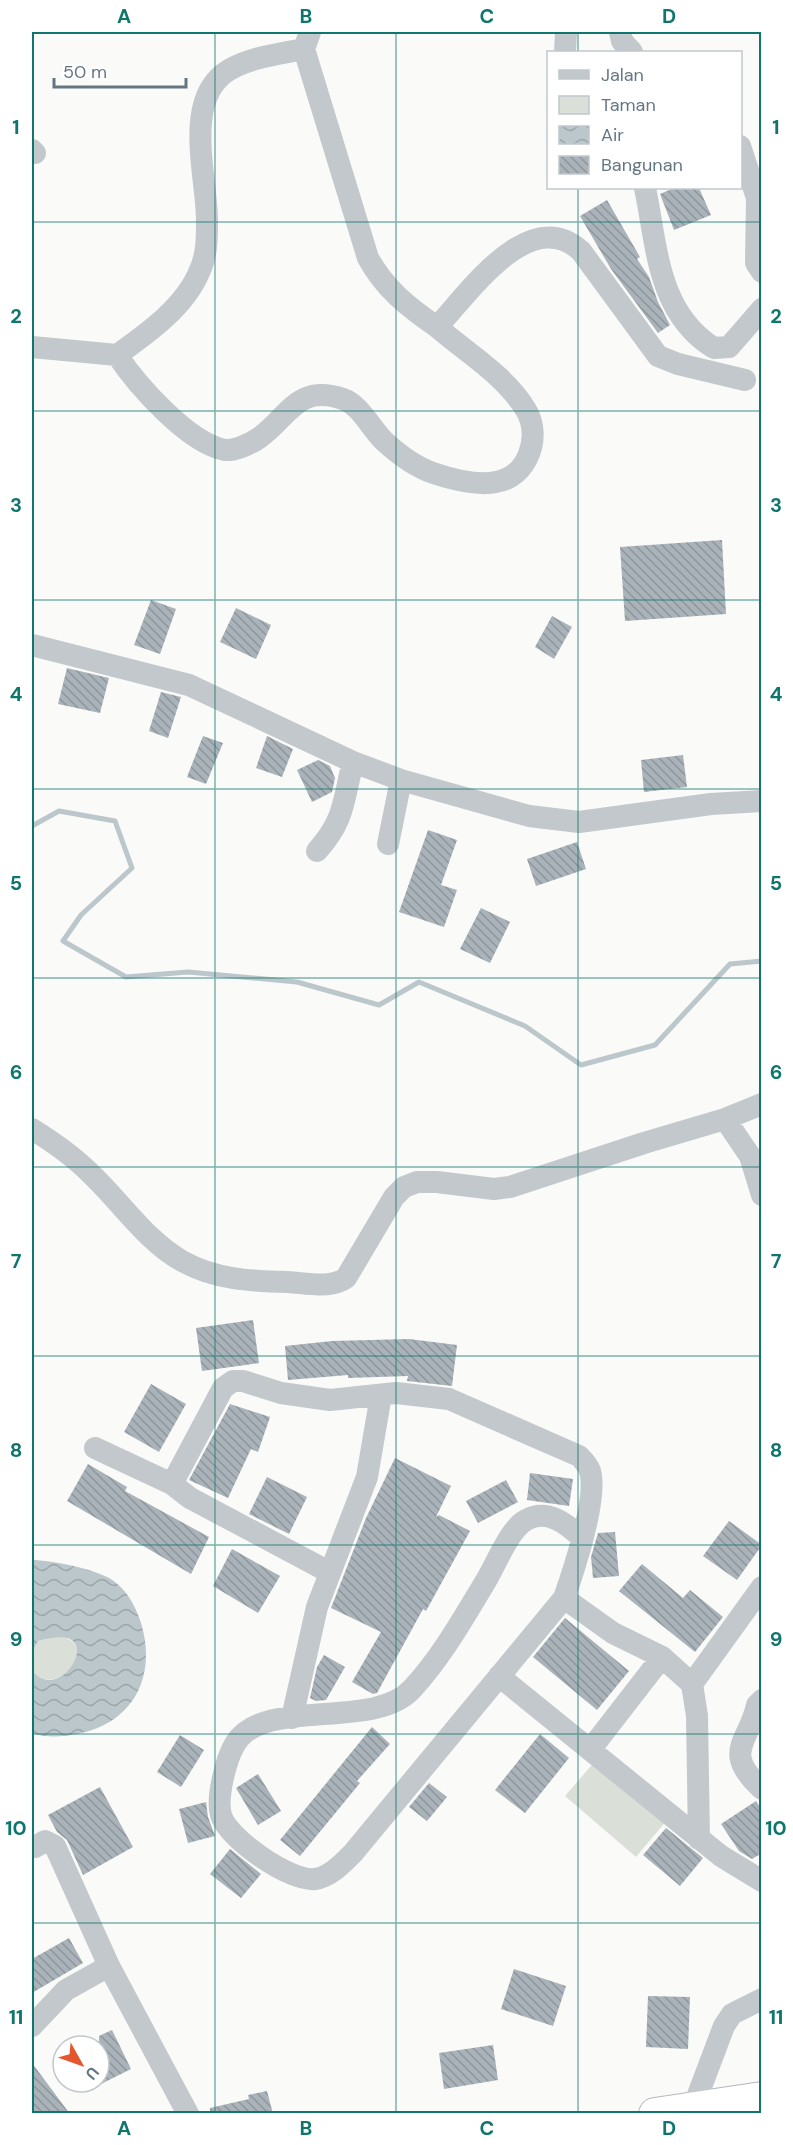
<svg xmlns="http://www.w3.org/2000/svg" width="793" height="2145" font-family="'DM Sans',sans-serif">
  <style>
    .green { fill: #dadfd7 }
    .water { fill: url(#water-waves) }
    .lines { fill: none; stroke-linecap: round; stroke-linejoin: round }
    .stream { stroke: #bbc7cb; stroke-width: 5 }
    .building { fill: url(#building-back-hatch) }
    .highway-casing { stroke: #b4b9bd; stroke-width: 34 }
    .minor { stroke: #c3c8cc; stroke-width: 22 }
    .highway { stroke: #fff; stroke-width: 32 }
    .grid { fill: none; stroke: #0f766e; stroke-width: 1.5; stroke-opacity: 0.55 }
    .neatline { fill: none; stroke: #0f766e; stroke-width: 2 }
    .grid-label { font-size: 20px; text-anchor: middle; font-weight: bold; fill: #0f766e }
  </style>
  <defs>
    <pattern id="water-waves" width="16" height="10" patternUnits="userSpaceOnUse" patternTransform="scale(1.5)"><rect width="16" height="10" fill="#bbc7cb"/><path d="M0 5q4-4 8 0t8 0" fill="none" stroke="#9ca6aa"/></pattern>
    <pattern id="building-back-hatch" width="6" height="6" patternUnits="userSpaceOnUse" patternTransform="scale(1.5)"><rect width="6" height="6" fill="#aab3b9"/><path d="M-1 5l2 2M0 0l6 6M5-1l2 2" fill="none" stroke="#8e969c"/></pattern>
  </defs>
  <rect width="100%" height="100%" fill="#fafaf8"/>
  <path class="green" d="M54,1636C108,1639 56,1703 32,1670V1652L38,1641Z
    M597,1759L668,1819L636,1857L565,1796Z"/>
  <path class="water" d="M32,1560C51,1560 101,1570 115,1582C128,1592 135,1606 140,1620C158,1674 135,1723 77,1734C61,1737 47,1738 32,1733V1670C61,1709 114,1618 38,1641L32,1652Z"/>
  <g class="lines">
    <path class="stream" d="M32,826L59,811L115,821L132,868L81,915L63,941L126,977L188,972L297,982L379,1005L419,982L525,1026L581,1065L655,1045L730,964L762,961"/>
  </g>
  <path class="building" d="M674,188H699L711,215L674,230L660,194Z
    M607,200L640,257L637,259L649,277L658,302L670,325L658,333L611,269L580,216Z
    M722,540L726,614L625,621L620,547Z
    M151,600L176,609L160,654L134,645Z
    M236,608L271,625L256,659L220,642Z
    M552,616L572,627L554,659L535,647Z
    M67,668L109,678L100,713L58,704Z
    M161,692L181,697L168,738L149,731Z
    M203,736L223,743L206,784L187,777Z
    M267,736L293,749L282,777L256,768Z
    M683,755L687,787L644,792L641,760Z
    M318,760L330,766L335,778L332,792L312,802L297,770Z
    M428,830L457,840L441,885L457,890L444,927L399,912Z
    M577,842L586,869L536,886L527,859Z
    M481,908L510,922L490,963L460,949Z
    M253,1320L259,1363L202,1371L196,1328Z
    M409,1339L457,1345L452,1386L407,1381L408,1376L348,1378V1375L288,1380L285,1346L332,1341Z
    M151,1384L186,1404L159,1452L124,1432Z
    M230,1404L270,1417L258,1452L251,1449L228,1498L189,1480Z
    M395,1458L451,1486L436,1517L439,1515L470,1531L426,1611L423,1609L377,1693L373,1694L352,1682L381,1632L331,1608L366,1518Z
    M88,1464L127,1487L125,1491L209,1537L191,1574L67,1501Z
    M530,1473L573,1479L569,1506L527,1500Z
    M267,1477L307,1497L289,1534L249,1514Z
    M506,1480L518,1502L478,1523L466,1501Z
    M729,1521L762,1545L737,1580L703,1556Z
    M615,1532L619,1576L593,1578L591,1557L598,1533Z
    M232,1549L280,1576L258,1613L213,1586Z
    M642,1564L683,1598L690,1590L723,1617L695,1652L619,1591Z
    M565,1618L629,1671L597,1710L533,1657Z
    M324,1655L345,1667L326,1700L316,1701L310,1698L317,1667Z
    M372,1727L390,1744L357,1781L360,1783L300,1856L280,1840Z
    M540,1734L569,1758L525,1813L495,1790Z
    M180,1735L204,1750L181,1787L157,1772Z
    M258,1774L281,1811L258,1825L236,1788Z
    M429,1783L447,1797L427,1821L409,1807Z
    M100,1787L133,1847L83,1875L67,1840L57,1832L48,1815Z
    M756,1801L762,1810V1853L752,1859L739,1851L721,1824Z
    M206,1802L208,1817L215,1836L188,1843L179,1809Z
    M666,1828L703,1858L680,1886L643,1855Z
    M230,1849L261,1874L241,1898L210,1874Z
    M69,1938L83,1963L32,1993V1959Z
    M514,1969L566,1986L553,2026L501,2009Z
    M648,1996L690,1997L688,2049L646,2047Z
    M112,2030L131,2069L99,2085V2036Z
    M493,2045L498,2080L444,2089L439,2053Z
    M32,2063L70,2114H32Z
    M267,2091L273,2114H210V2108L249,2099L248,2095Z"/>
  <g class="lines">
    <defs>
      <path id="highway" d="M655,2114L762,2098"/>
    </defs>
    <use href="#highway" class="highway-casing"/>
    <path class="minor" d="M620,32L622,41L632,52
      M304,49L368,258C385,289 408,307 437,327
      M565,52L566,32
      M740,146L757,198L756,263L762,272
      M32,150L35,153
      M645,188C657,245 657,313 714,348L729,347L762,309
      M32,347L117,355C148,333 186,306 200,270C207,255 207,237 207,221C207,176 182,98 229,70C251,57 280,54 304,49L310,32
      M117,355C137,385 188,443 225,450C235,451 250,444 259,438C288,418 297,383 343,399C360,405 371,428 384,441C397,453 416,467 433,473C451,479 477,486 496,482C528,477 542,436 526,410C506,376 467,353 437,327C469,293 529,204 581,251L658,356L678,364L745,380
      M32,645L189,685L353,762L401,780L529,816L579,822L711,804L762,801
      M388,844L401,780
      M317,851C345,820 343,801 353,762
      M725,1119L750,1156L762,1195
      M32,1129C53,1142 72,1155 90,1173C120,1201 146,1241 182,1261C216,1280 251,1281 288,1282C306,1283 331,1289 346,1278L394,1197L404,1187L417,1182H437L494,1189L510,1187L644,1143L725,1119L762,1104
      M95,1448L172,1484
      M329,1572L190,1498L172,1484L223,1388L233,1381H243L281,1393L330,1400L396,1393L449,1399L579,1456C583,1460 588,1465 590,1471C598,1497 574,1570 564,1598L353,1853C343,1863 330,1877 315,1879C290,1882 227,1838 221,1815C216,1798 226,1759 235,1744C263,1696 374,1731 412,1689C440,1659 463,1619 484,1584C495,1567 509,1529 526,1520C547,1508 567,1524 582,1538
      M564,1598L613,1633L662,1657L692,1684L697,1716L699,1839
      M499,1676L721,1856L762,1881
      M692,1684L762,1587
      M762,1700L757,1705C749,1743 721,1751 762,1789
      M292,1718L317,1607L367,1477L381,1395
      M590,1750L662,1657
      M35,1847L45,1841L55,1846L109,1966
      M32,2026L66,1990L109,1966L188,2114
      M693,2108L724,2026L732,2014L762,1999"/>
    <use href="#highway" class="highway"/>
  </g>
  <path class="grid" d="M215,32V2114M396,32V2114M578,32V52M578,188V2114M32,222H762M32,411H762M32,600H762M32,789H762M32,978H762M32,1167H762M32,1356H762M32,1545H762M32,1734H762M32,1923H762"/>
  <rect width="793" height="2145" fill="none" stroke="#ffffff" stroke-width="66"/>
  <rect x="547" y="51" width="195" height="138" fill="#ffffff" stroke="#c1c8cd" stroke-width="1.5"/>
  <rect x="559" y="70" width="30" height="9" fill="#c3c8cc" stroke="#c1c8cd" stroke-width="1.5"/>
  <text x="601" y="81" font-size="18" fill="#657683">Jalan</text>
  <rect x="559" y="96" width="30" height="18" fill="#dadfd7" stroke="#c1c8cd" stroke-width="1.5"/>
  <text x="601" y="111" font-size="18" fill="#657683">Taman</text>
  <rect x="559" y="126" width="30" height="18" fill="url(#water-waves)" stroke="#c1c8cd" stroke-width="1.5"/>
  <text x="601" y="141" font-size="18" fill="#657683">Air</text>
  <rect x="559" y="156" width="30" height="18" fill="url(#building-back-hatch)" stroke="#c1c8cd" stroke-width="1.5"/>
  <text x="601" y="171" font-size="18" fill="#657683">Bangunan</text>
  <g transform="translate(81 2064) rotate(130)"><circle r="28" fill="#ffffff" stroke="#c1c8cd" stroke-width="1.5"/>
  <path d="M0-4.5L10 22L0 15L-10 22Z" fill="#e4572e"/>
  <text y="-9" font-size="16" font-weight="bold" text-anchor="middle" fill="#657683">U</text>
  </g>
  <path d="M54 78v9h132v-9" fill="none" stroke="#657683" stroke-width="3"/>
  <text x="63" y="78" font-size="18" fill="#657683" stroke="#ffffff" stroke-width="4.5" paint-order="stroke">50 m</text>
  <rect x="33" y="33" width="727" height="2079" class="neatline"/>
  <g class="grid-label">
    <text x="124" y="23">A</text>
    <text x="306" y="23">B</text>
    <text x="487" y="23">C</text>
    <text x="669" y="23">D</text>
    <text x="16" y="134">1</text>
    <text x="776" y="134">1</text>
    <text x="16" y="323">2</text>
    <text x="776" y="323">2</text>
    <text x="16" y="512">3</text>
    <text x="776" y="512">3</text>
    <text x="16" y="701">4</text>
    <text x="776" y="701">4</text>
    <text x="16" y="890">5</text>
    <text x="776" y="890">5</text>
    <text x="16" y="1079">6</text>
    <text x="776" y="1079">6</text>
    <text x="16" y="1268">7</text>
    <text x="776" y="1268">7</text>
    <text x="16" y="1457">8</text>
    <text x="776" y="1457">8</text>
    <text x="16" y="1646">9</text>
    <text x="776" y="1646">9</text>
    <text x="16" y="1835">10</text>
    <text x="776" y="1835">10</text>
    <text x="16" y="2024">11</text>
    <text x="776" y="2024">11</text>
    <text x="124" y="2135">A</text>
    <text x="306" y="2135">B</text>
    <text x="487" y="2135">C</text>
    <text x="669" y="2135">D</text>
  </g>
</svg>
